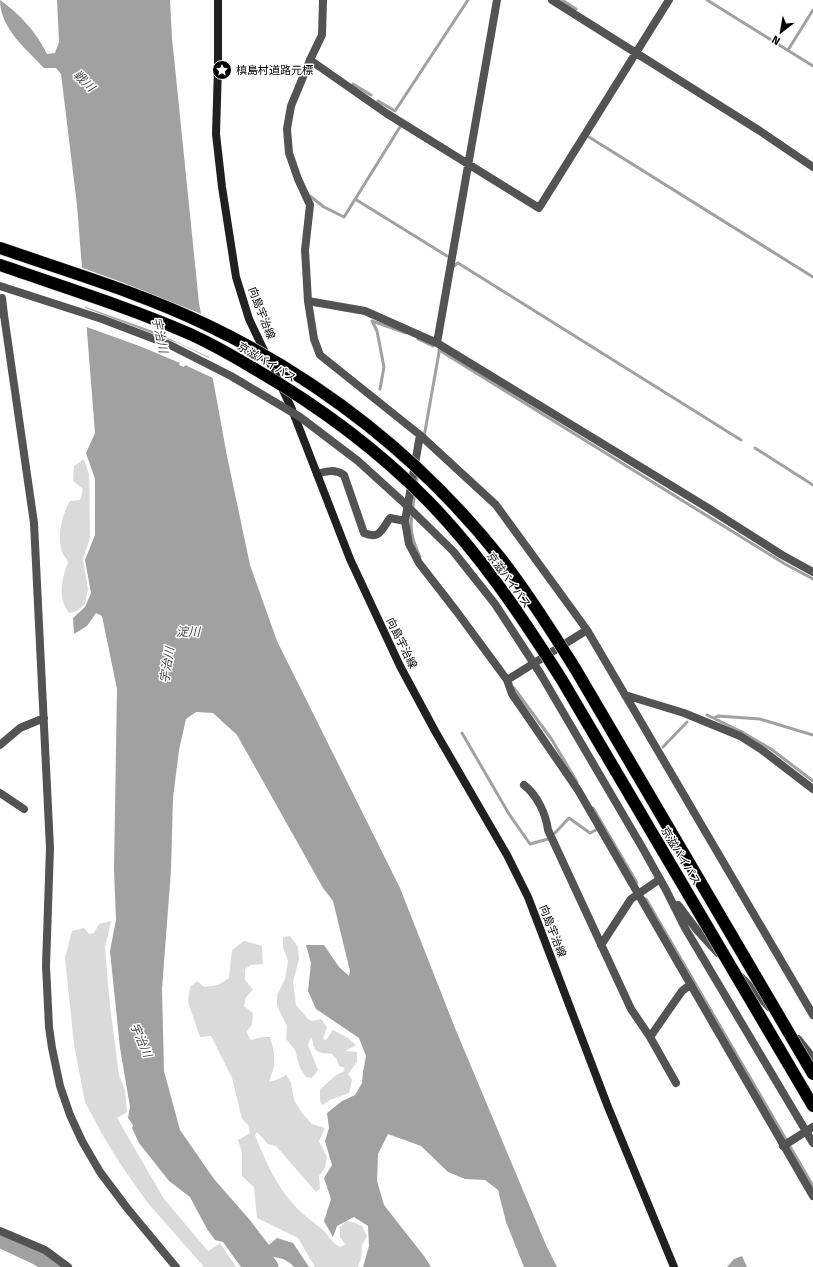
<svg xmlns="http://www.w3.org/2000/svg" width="813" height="1267" font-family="'Fira Sans','Noto Sans JP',sans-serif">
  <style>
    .green { fill: #dadada }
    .water { fill: #a1a1a1 }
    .pier { fill: #fff }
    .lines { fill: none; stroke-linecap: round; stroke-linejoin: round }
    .stream { stroke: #a1a1a1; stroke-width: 3 }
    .river { stroke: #a1a1a1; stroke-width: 19 }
    .motorway-casing { stroke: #dbdbdb; stroke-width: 13 }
    .minor { stroke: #535353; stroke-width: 8 }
    .tertiary { stroke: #535353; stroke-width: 8 }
    .secondary { stroke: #202020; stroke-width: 8 }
    .motorway { stroke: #000; stroke-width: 12 }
    .motorway-bridge-casing { stroke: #dbdbdb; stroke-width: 13; stroke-linecap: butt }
    .tertiary-bridge { stroke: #535353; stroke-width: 8 }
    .motorway-bridge { stroke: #000; stroke-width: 12 }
    .labels { text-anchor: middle; stroke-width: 3; stroke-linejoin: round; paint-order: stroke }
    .poi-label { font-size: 11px; fill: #000; stroke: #fff; text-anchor: start }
    .street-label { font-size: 11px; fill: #000; stroke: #fff }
    .water-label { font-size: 12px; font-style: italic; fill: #424242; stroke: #fff }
  </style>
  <rect width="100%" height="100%" fill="#fff"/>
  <path class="green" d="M84,459L89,475L90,527V538L83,559L88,590L85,604L77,611L69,613C57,597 62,579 68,562C67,559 64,556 63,554C56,539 62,514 70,501L80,500L83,489L73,481L74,466Z
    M111,921L105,948L110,1006L119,1075L125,1090L127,1112L117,1118L164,1199L208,1251L220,1243L236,1267H204L147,1202L119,1162L102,1134L85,1102L74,1044L65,958L72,931L84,928L89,934L94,933L99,924Z
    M290,936L298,947L299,959L293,982L296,1005L308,1019L312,1021L321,1019L327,1027L323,1039L326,1040L333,1030L348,1038L356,1045L345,1051L357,1052V1062L348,1074L352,1080L349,1093L330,1100L323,1105L320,1101V1089C329,1083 333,1075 343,1072L345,1068L339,1066L337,1060L332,1054C326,1053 316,1054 314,1047C312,1043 314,1041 311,1037L308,1045L318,1070L312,1078L306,1077L300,1068L295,1050L286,1039L287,1026L277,1006V995L285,979L288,961L283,947V937Z
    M244,941L262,946L263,964L251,965L245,969V980L253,990L246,997L244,1006L253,1013L252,1025L246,1032L251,1040L263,1037H270L274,1052V1066L269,1082L276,1080L286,1075L291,1083L294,1100L302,1113L312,1124L325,1128L319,1141L327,1157L325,1168L319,1176L320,1189L316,1192L276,1146L268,1144L257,1132L255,1135C265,1160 276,1186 295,1206C303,1215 314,1222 323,1230C329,1236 332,1244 341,1247L345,1244L340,1237V1227L346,1221L353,1222L362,1226L367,1236L362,1245L361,1258L358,1267H315L298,1238L257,1218L254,1187L242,1176V1152L238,1140L250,1133L248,1125L242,1119L232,1078L211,1036L200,1037L188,1002L190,987L197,981L204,987L218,985L229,978L232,950Z"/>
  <path class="water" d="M0,0C19,13 37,33 47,54L55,53L59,42L57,0H170L172,38L199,303L227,456L250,565L277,641L400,888L455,1028L546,1245L557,1267H524L506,1222L498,1190L485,1180L465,1179L448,1172L421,1146L388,1134L378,1154L377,1181L384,1205L424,1256L431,1267H363L369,1246L368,1226L354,1217L337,1226L333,1237L324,1221L331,1199L324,1178L332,1165L325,1141L329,1128L327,1113L342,1101L355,1095L362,1083L363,1072L366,1056L359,1038L316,1009L308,991L311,963L306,945H324L339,967L349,976L350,971L333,901L323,888L237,735L213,713L196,712L186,719L179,750L173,798L171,870L162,989L164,1071L180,1130L214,1179L249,1219L269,1245L277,1238L293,1243L309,1267H294C285,1256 271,1256 258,1258V1267H241L223,1242L215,1240L207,1229L190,1197L169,1181L139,1143L132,1128L133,1125L128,1118L130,1107L120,1048L110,951L116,920L114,869L117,689L102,616L96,613L87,626L74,634L73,618L85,607L91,593L85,560L95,535V479L86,453L95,433L77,205L61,74L56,68H44C26,49 0,28 0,0Z
    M742,1256L747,1267H727L734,1259Z"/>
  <path class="pier" d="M80,267L124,283L204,315L211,358L153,331L83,306Z
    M83,307L180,344L211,359L215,379L185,365L184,367L179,365L180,363L142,347L84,326Z"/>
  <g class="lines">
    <path class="stream" d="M562,0L576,9
      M707,0L813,66
      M788,50L813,10
      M353,84L371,95
      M378,101L395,111L468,0
      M589,137L813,277
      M310,196L324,207L344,217L400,127
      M355,199L447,256
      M454,266L458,263L741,440
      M418,339L433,346
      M439,350L785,564L813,579
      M380,389L384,367L377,331L372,321L406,333
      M424,437L440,347
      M755,448L813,485
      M416,485L418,473
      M415,492C411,520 407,530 420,557
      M514,688L552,740L577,782
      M707,715L742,732L771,749L813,781
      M714,718L718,716L760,719L813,735
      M462,733L509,814L530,844L548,839
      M663,747L687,722
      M593,808L637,883
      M555,833L569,818L590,833L596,830L598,827
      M646,899L813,1186"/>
    <path class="river" d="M0,1238L38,1256L56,1267
      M247,1238L269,1267"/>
    <defs>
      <path id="motorway" d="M803,1089L813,1106"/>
    </defs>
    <use href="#motorway" class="motorway-casing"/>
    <path class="minor" d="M323,0L322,35L310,60L291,106L287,129L289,153L298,179L310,205L305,250L308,301L314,339L320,355L420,435L496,505L587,630L813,1015
      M552,0L760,131L813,167
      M310,60L386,113L539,208L669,0
      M2,298L4,315
      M308,301L365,311L437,343L708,508L782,555L813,572
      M0,314L4,315L34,523L50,848L46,966L49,1027L52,1048L60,1086L70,1115L82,1141L100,1172L127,1208L176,1267
      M437,343L497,0
      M420,435L405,521L409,544L419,563L457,612L507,680L512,694L578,790L813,1196
      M317,474C327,471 335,469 344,475L364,533C380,540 382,529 390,518L405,521
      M507,680L587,630
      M625,695L684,713L740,736L762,750L813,789
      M0,745L20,728L44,718
      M524,785C537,795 546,814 548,830L631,1009L650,1037L676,1083
      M0,793L24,809
      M601,945L631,899L660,879
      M650,1037L682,991L690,985
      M783,1146L813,1127
      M0,1231L45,1250L68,1267"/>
    <path class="tertiary" d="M540,673L642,847L666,890L685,928L813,1143
      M678,905L697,930L718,953
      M741,977L769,1007
      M798,1039L813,1058"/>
    <path class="secondary" d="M218,0V67L216,134L222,187L236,277L249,319L291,407L350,559L400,666L435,731L507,855L528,897L608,1107L674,1267"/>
    <use href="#motorway" class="motorway"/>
    <defs>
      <path id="motorway-bridge" d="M0,248C69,272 141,293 207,325C322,380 423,460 502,560C529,595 553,633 576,670L813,1074
        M0,265C63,287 128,307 190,334C212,344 233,356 253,368C317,405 376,448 428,501C480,554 522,617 562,680L803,1089"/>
    </defs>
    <use href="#motorway-bridge" class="motorway-bridge-casing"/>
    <path class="tertiary-bridge" d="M0,286L102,319L170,345L231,376L300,417L358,461L402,501L453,551L495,604L540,673"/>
    <use href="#motorway-bridge" class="motorway-bridge"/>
  </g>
  <defs>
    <symbol id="sight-disc" viewBox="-11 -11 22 22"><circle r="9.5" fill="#000" stroke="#fff"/><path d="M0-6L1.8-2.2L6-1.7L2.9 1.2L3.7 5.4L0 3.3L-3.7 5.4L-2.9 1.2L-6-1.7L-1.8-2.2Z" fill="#fff"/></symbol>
  </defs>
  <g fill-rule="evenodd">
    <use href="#sight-disc" x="211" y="59" width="22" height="22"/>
  </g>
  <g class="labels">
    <g class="poi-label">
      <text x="236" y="74">槙島村道路元標</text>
    </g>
    <g class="street-label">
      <text transform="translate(262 313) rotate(69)" y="4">向島宇治線</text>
      <text transform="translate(267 362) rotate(31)" y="4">京滋バイパス</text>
      <text transform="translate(509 580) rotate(54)" y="4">京滋バイパス</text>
      <text transform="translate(402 643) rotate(64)" y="4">向島宇治線</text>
      <text transform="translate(681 856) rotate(59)" y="4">京滋バイパス</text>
      <text transform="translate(553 931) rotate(69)" y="4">向島宇治線</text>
    </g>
    <g class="water-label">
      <text transform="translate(84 81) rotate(44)" y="4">戦川</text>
      <text transform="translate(160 335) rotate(78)" y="4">宇治川</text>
      <text x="188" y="636">淀川</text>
      <text transform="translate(167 665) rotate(-81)" y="4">宇治川</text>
      <text transform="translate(141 1040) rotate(67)" y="4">宇治川</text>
    </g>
  </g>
  <g transform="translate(781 32) rotate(211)" stroke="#ffffff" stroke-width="3" paint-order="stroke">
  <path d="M0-3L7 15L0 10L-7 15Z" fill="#000000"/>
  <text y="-6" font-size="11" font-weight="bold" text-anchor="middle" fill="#000000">N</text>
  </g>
</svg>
